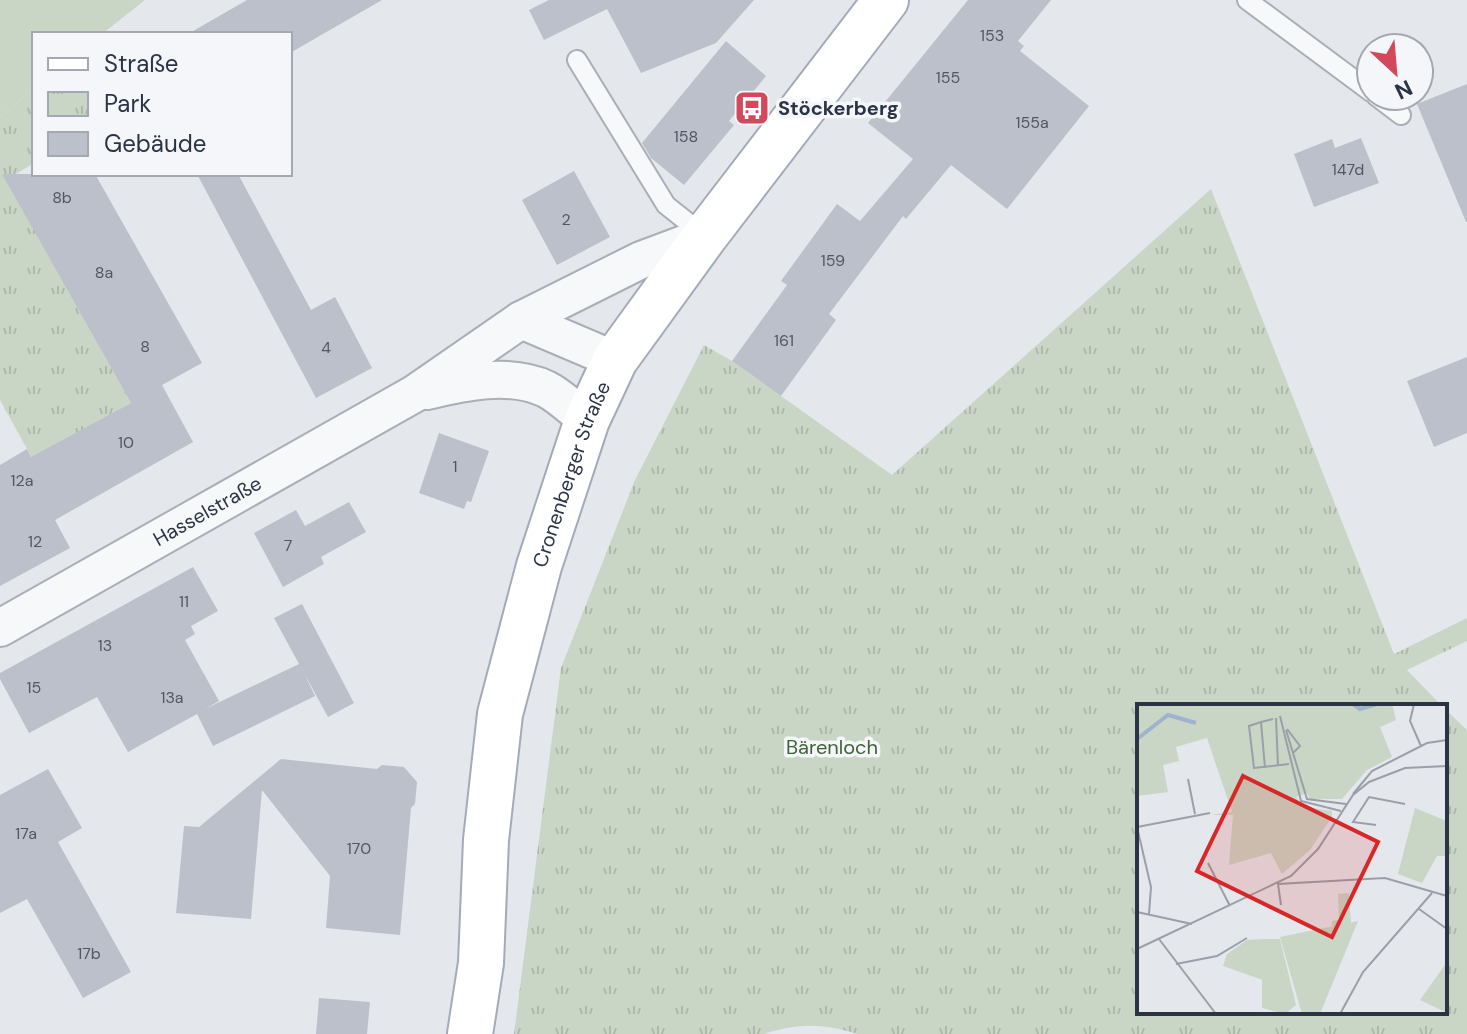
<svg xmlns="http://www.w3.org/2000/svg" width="1467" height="1034" font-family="'DM Sans',sans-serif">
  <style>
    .green { fill: #c9d6c5 }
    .park { fill: url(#park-tufts) }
    .building { fill: #bbc0ca }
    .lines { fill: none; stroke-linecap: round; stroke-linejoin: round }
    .lane-casing { stroke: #a9aeb7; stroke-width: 22 }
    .street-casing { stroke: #a9aeb7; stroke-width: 40 }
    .primary-casing { stroke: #a3abb8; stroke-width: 48 }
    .lane { stroke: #f7f8fa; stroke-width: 18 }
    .street { stroke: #f7f8fa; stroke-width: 36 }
    .primary { stroke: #fff; stroke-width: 44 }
    .labels { text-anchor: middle; stroke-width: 7; stroke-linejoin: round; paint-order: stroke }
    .number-label { font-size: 16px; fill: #4f5766 }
    .poi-label { font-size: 20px; font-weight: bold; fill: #2b3445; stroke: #f4f6f9; text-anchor: start }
    .street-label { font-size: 20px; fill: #2b3445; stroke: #f4f6f9 }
    .park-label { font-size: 20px; fill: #3f6138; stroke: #f4f6f9 }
    .inset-river { fill: none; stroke: #9fb4cc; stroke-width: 4 }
    .inset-road { fill: none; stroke: #9a9fa9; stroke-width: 2 }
    .view { fill: #d62828; fill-opacity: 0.15; stroke: #d62828; stroke-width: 4 }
    .inset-edge { fill: none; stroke: #2b3445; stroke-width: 4 }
  </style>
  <defs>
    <pattern id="park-tufts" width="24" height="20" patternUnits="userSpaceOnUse" patternTransform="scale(2)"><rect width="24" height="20" fill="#c9d6c5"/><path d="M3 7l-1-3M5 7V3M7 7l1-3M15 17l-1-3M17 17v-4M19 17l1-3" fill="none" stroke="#adb8ab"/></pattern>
  </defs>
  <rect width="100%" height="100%" fill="#e4e7ec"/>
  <path class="green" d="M0,0H145L102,34H34V89L0,117Z"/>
  <path class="park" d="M34,89V163L6,180L131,403L32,458L0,400V117Z
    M1211,189L1394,654L1467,618V641L1407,670L1442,706H1139V1012H1445V709L1467,730V1034H857C824,1023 797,1023 764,1034H514L561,668L635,480L704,345L732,361L892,475Z"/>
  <path class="building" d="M247,0H382L290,53V34H188Z
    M549,0H754L716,43L641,73L607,9L544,40L529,10Z
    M968,0H1051L1018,41L1024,46L1020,51L1089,106L1007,209L951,165L906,219L903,216L829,314L836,320L781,396L732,361L787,285L781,281L837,204L860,221L913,159L868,123Z
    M726,41L766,76L729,121L734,125L684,185L651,158L642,143Z
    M1467,84V222H1466L1417,104Z
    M1361,138L1379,183L1314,207L1294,154L1332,139L1335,148Z
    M574,171L610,237L557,265L522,200Z
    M2,174H95L202,363L162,385L193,442L55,520L70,548L0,586V465L27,449L31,457L131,403Z
    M197,174H238L311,310L335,297L372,368L316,398Z
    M1467,357V433L1434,447L1407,381Z
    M439,433L489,451L471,502L467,501L464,509L419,493Z
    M349,502L366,532L321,557L324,564L283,587L254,533L296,510L305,526Z
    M193,567L218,611L191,626L195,634L185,640L219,701L205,709L299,664L274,618L302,604L354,703L328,717L304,673L315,696L213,746L197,714L128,752L97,697L29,733L0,679V673Z
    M281,759L377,769L382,765L404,767L417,782L415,804L411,808L400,935L326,928L330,876L262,790L251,919L176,913L184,826L199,827Z
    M48,769L82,828L58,842L131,972L83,998L27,899L0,913V795Z
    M319,998L370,1002L367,1034H316Z"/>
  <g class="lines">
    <defs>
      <path id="lane" d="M1247,0L1371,92
        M577,60L666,205L705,236
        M1376,96L1401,115"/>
      <g id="street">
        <path d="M521,320L615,360"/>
        <path d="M427,391C464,382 510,372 546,389C560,396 574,410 587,420"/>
        <path id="s1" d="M0,628L414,394L521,320L641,260L705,236"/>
      </g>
      <g id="primary">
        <path id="s2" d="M470,1034L481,963L486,840L500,714L539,566L587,420L615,360L705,236L886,0"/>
      </g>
    </defs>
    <use href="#lane" class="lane-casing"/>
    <use href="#street" class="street-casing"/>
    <use href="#primary" class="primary-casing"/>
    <use href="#lane" class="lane"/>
    <use href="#street" class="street"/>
    <use href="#primary" class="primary"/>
  </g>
  <defs>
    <symbol id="bus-square" viewBox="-11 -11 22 22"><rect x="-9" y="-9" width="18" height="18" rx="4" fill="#d1495b" stroke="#f4f6f9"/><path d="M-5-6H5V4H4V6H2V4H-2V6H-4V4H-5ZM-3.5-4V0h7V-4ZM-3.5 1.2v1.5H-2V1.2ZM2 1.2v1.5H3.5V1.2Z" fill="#fff"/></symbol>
  </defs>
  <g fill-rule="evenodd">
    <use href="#bus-square" x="732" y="88" width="40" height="40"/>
  </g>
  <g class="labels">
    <g class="number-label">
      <text x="992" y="41">153</text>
      <text x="948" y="83">155</text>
      <text x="1032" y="128">155a</text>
      <text x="686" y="142">158</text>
      <text x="1348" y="175">147d</text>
      <text x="62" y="203">8b</text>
      <text x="566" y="225">2</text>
      <text x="833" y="266">159</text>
      <text x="104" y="278">8a</text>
      <text x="784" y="346">161</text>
      <text x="145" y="352">8</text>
      <text x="326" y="353">4</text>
      <text x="126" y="448">10</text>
      <text x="455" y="472">1</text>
      <text x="22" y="486">12a</text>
      <text x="35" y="547">12</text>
      <text x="288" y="551">7</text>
      <text x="184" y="607">11</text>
      <text x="105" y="651">13</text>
      <text x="34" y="693">15</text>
      <text x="172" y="703">13a</text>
      <text x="26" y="839">17a</text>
      <text x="359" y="854">170</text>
      <text x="89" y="959">17b</text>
    </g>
    <g class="poi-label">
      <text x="778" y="115">Stöckerberg</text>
    </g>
    <g class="street-label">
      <text dy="7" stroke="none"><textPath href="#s2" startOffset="572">Cronenberger Straße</textPath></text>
      <text dy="7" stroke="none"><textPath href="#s1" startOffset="238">Hasselstraße</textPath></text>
    </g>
    <g class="park-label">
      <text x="832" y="754">Bärenloch</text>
    </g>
  </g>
  <g transform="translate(1137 704)">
    <rect width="310" height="310" fill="#e4e7ec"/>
    <path d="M278,104L310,117V152H300L285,179L261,170ZM221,217L183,310H165L143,233ZM310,258V309L283,296Z" fill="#c9d6c5"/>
    <path d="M125,235H143L159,301L148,310L125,304Z" fill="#c9d6c5"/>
    <path d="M125,235L126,276L86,262L90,250L110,236Z" fill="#c9d6c5"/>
    <path d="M0,0H255L259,16L243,23L255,53L230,66L205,95H173L170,89L159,93L167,103L195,107V113L173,146L145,170L134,149L92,161L96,111H73L95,108L70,34L39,43L42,57L26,61L31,88L0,92ZM212,189L214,219L195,223V217L202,216L201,190Z" fill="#c9d6c5"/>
    <path class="inset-river" d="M216,0L223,5L240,0M0,35L31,11L59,19"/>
    <path class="inset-road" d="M277,0L273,17L284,42M143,12L164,97L204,107M139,14L141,62M124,18L112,22L117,64L152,60M150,25L163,42L156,49M149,26L170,95L209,100M128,64L124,18L136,15M51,75L58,110M216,90L235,67L290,39L310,36M239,121L216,118L232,93L268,100M71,159L93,202M144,201L141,180L248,174L310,192M282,205L310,225M0,208L55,220M12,210L14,183L0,123L73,109M22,235L79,310M0,245L154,172L181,145L216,91L232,78L268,64L310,62M39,260L80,252L110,234M203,310L226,268L295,189"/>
    <path class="view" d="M106,72L241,138L195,233L60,167Z"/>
    <rect width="310" height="310" class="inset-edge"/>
  </g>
  <rect x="32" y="32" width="260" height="144" fill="#f4f6f9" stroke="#a4a8b1" stroke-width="2"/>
  <rect x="48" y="58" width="40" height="12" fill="#ffffff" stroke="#a4a8b1" stroke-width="2"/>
  <text x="104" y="72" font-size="24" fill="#2b3445">Straße</text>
  <rect x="48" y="92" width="40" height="24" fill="url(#park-tufts)" stroke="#a4a8b1" stroke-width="2"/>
  <text x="104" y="112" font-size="24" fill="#2b3445">Park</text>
  <rect x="48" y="132" width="40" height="24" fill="#bbc0ca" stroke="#a4a8b1" stroke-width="2"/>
  <text x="104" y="152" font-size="24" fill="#2b3445">Gebäude</text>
  <g transform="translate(1395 72) rotate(154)"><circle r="38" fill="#f4f6f9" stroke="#a4a8b1" stroke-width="2"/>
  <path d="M0-6L14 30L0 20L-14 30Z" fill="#d1495b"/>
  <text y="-12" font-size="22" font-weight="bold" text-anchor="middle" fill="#2b3445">N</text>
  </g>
</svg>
